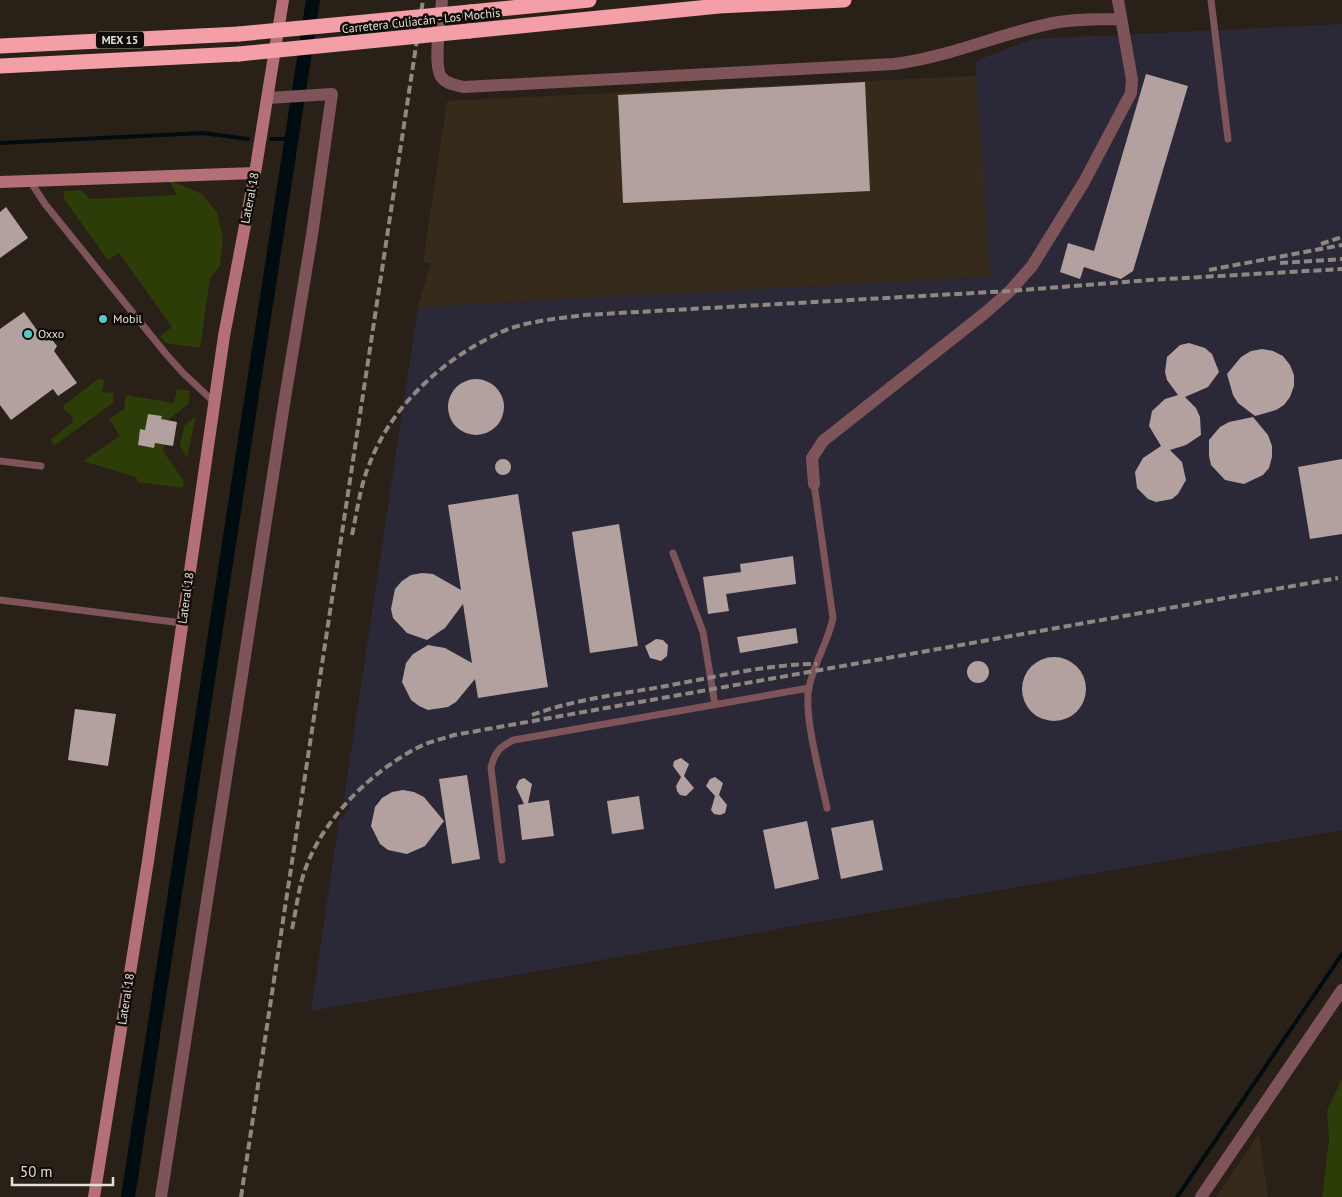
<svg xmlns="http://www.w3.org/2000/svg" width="1342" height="1197" font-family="'PT Sans',sans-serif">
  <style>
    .built { fill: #362a1b }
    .industrial { fill: #2b2838 }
    .green { fill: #2c3d08 }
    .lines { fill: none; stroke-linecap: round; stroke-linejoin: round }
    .stream { stroke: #000c0f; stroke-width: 4 }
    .canal { stroke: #000c0f; stroke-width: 14 }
    .building { fill: #b3a1a0 }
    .lane { stroke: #7f5459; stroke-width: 7 }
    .street { stroke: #7f5459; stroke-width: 12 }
    .secondary { stroke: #b46f77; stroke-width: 12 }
    .highway { stroke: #f49ea8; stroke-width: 15 }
    .rail { stroke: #8f8881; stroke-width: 4; stroke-dasharray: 8 4; stroke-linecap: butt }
    .highway-bridge { stroke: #f49ea8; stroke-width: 15 }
    .poi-dot { fill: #54cdc8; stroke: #0f0c08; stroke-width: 2 }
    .labels { text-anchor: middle; stroke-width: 5; stroke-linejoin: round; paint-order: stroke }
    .shield { fill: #0f0c08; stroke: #a49f9a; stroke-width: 1 }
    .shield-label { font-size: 11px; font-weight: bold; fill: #e4ded8 }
    .street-label { font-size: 12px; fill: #e4ded8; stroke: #0f0c08 }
    .poi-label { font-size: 12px; fill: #e4ded8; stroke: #0f0c08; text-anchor: start }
  </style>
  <rect width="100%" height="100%" fill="#292118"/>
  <path class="built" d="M976,76L991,277L418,307L431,263L423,262L447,101Z
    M1259,1134L1268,1197H1216Z"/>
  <path class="industrial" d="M1342,24V830L311,1011L339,820L350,808L344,798L418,307L990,277L975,61L1032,39Z"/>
  <path class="green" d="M169,180L202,194L217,212L223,237L220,266L210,278L200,348L166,343L160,336L172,327L119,253L108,260L64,199V191L81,190L90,199L177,195Z
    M98,379L104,380L102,392L114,393L113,403L55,445L53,444L51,439L73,422L72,416L64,410L63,406Z
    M177,389L190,391L188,404L167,421L161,420V416L148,414L145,430L140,429L138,445L154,448L155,443L164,444L163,451L184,481L183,488L138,482L136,477L83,461L120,436L109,419L124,409L126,395L174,403Z
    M196,416L187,458L180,446L184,426Z
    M1342,1078V1197H1322L1329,1140L1327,1111Z"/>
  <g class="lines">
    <path class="stream" d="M271,139H292
      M0,143L203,133L248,139
      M1177,1197L1342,954"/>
    <path class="canal" d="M128,1197L313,0"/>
  </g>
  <path class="building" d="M1146,74L1188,86L1133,271L1121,279L1084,267L1080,279L1060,272L1068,243L1094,251Z
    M865,82L870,191L623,203L618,95Z
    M6,207L28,238L0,258V212Z
    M24,312L39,333L42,330L44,333L46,332L57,346L54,351L77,383L58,396L53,389L11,420L0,405V329Z
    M1189,343L1205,348L1212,354L1219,372L1208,387L1185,397L1196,408L1200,417L1201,435L1186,445L1170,450L1182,462L1186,480L1178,494L1172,499L1156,502L1148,499L1137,488L1135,472L1143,458L1161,446L1149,426L1152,411L1165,399L1178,395L1167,380L1165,372L1167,357L1180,345Z
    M1262,349L1273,351L1283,356L1290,365L1294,375V386L1290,397L1284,405L1276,410L1255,416L1238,403L1233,395L1227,374L1241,357L1251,351Z
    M448 407a28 28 0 1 1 56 0a28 28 0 1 1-56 0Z
    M148,414L162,416L161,419L177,422L173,446L155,443L154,448L138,445L140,429L145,430Z
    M1253,417L1268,435L1272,446V457L1269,468L1263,475L1244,484L1225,480L1211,465L1209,456V440L1220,427L1229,422Z
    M495 467a8 8 0 1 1 16 0a8 8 0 1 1-16 0Z
    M1342,459V534L1310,539L1298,467Z
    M518,494L548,687L478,698L475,679L456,702L448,707L428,710L419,706L411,700L402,682L406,663L413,654L428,645L445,648L472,663L463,604L445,628L427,640L407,633L393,618L391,609L395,589L402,581L411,575L422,573L433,574L461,590L448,505Z
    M619,524L638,646L590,653L572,532Z
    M793,556L796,584L726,594L729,611L708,614L703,577L741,572L740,564Z
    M796,628L798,643L740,653L737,637Z
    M656,639L663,640L668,645L667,656L661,661L650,658L645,646Z
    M1022 689a32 32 0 1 1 64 0a32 32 0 1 1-64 0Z
    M967 672a11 11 0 1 1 22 0a11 11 0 1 1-22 0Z
    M75,709L116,714L108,766L68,760Z
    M681,758L689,764L684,776L694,788L686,796L680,795L677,791L676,786L681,777L673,766L674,761Z
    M467,775L480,859L452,864L439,779Z
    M715,777L723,783L719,795L727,805L725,813L720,815L714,814L711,810L715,796L706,786L710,779Z
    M524,778L532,784L528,803L549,800L554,836L522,840L518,805L524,804L516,787L519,780Z
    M403,790L414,792L424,797L444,821L425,846L407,854L388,850L380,844L371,826L375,807L382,798L392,792Z
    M639,796L644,829L612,834L607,801Z
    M873,820L883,870L841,879L831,828Z
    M807,821L819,879L775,889L763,830Z"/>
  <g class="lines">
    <path class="lane" d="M1211,0L1228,139
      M30,181L45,204L166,354L183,373L214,402
      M0,461L41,466
      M814,484L833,618C828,642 814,663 809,687C803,715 821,778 827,808
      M673,553L703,632L715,705
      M0,600L182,623
      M502,860L491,768C494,753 500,746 514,740L809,688"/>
    <path class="street" d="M442,0C441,17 432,67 442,78C448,85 457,85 464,87L894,64C949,57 999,34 1053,23C1076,19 1098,19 1121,19
      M814,484L812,458L823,441L985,313L1010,291L1032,266L1084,182L1131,93L1132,80L1118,0
      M161,1197L285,398L312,235L332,94L268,98
      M1201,1197L1342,990"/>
    <path class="secondary" d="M0,182L255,173
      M94,1197L148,861L224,336L255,173L283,0"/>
    <path class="highway" d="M470,12L589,0
      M469,31L719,6L844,0
      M0,46L239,34
      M0,66L239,54"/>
    <path class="rail" d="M1321,244L1342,237
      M1280,263L1342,259
      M1209,270L1342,245
      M352,535C357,512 360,487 369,465C391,406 443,359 499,333C524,321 556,319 584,315L1010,291L1150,280L1342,269
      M532,715C575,699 622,694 666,686C716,677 767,664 817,664
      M292,929C296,911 298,891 304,873C321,820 372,770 421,746C431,741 443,739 454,735L1338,578
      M241,1197L423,0"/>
    <path class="highway-bridge" d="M239,34L470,12
      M239,54L469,31"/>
  </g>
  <g class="poi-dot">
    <circle cx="103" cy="319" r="5"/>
    <circle cx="28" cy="334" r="5"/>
  </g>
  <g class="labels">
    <rect class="shield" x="96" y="31.5" width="48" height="17" rx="4"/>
    <g class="shield-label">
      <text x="120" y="44">MEX 15</text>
    </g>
    <g class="street-label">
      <text transform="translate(421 21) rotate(-6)" y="4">Carretera Culiacán - Los Mochis</text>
      <text transform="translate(250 198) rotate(-79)" y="4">Lateral 18</text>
      <text transform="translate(186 598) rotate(-82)" y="4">Lateral 18</text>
      <text transform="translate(126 999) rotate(-81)" y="4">Lateral 18</text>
    </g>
    <g class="poi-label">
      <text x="113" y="323">Mobil</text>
      <text x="38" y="338">Oxxo</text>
    </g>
  </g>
  <path d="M12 1177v8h101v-8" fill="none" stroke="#e4ded8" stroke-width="2.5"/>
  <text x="20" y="1177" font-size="15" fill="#e4ded8" stroke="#0f0c08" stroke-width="4" paint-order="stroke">50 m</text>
</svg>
